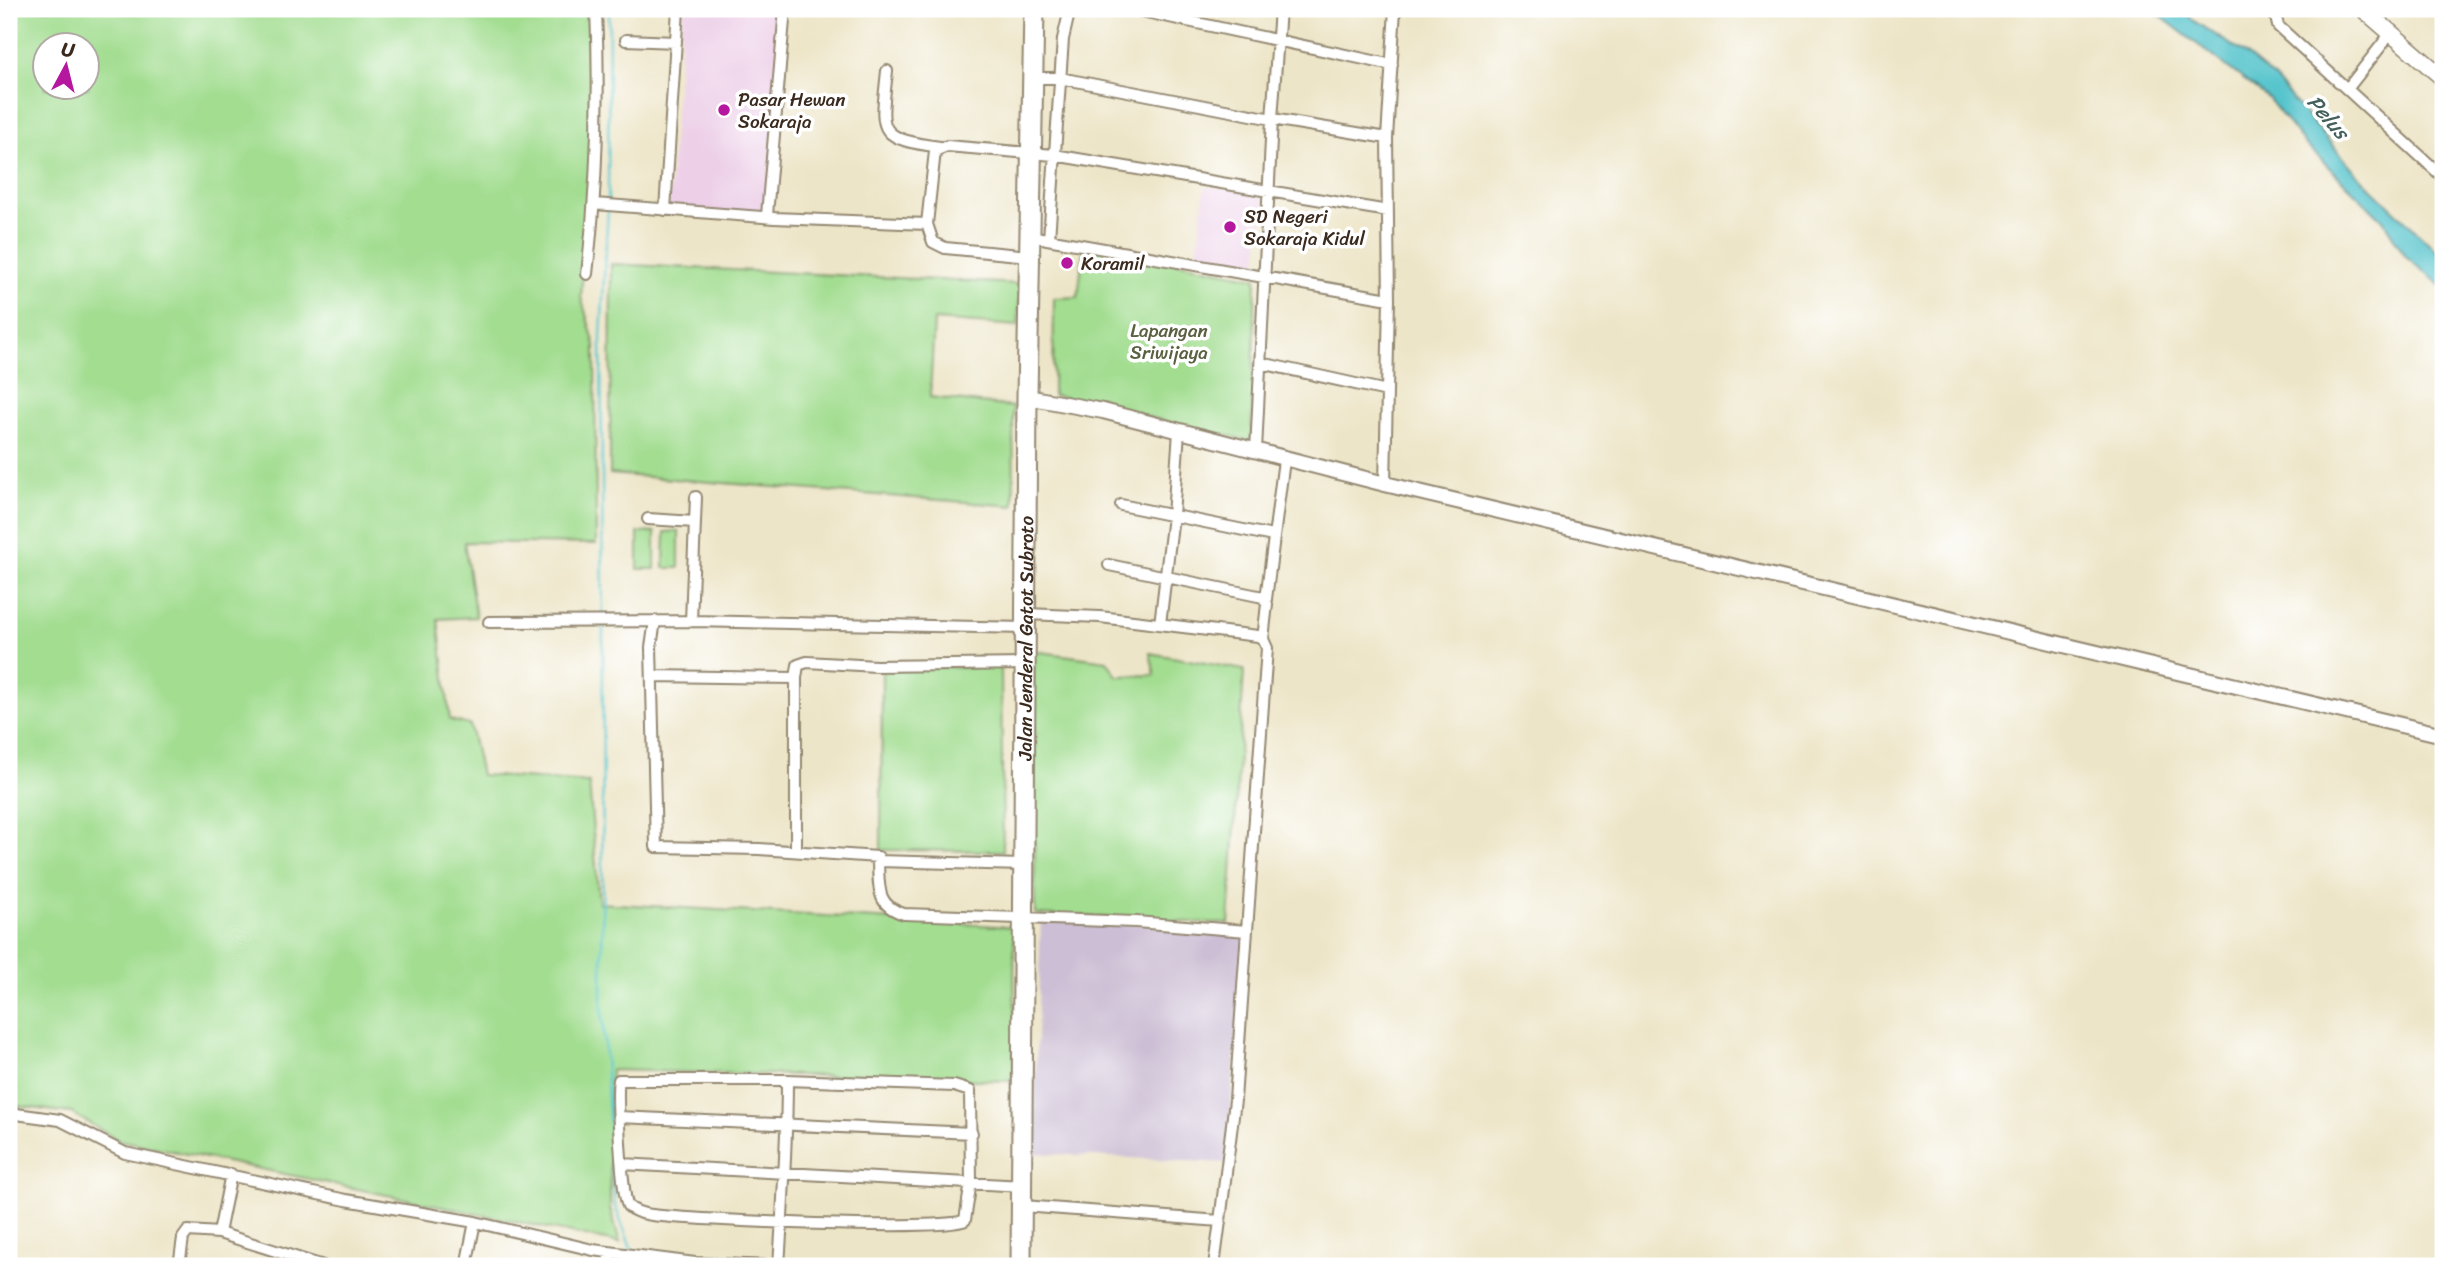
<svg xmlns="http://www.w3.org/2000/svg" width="2452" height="1275" font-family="Sriracha,sans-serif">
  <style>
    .built { fill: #edd0e8 }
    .industrial { fill: #ccbed4 }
    .green { fill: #a2dd90; stroke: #6e8457; stroke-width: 2; fill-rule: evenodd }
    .water { fill: #56c4cc; stroke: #487775; stroke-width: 2 }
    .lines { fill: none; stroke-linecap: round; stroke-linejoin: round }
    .stream { stroke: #56c4cc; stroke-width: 2.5 }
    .minor-casing { stroke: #948872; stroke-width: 14 }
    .tertiary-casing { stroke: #948872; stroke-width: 18 }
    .secondary-casing { stroke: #948872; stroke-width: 19 }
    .trunk-casing { stroke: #948872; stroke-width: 23 }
    .minor { stroke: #fff; stroke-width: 10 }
    .tertiary { stroke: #fff; stroke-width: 14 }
    .secondary { stroke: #fff; stroke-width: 16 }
    .trunk { stroke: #fff; stroke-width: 19 }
    .poi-dot { fill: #b5179e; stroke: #fff; stroke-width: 2.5 }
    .labels { text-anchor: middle; stroke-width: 7; stroke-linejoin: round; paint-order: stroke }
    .poi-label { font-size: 19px; fill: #3b2a1e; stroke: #fff; text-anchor: start }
    .park-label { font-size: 19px; fill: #5a6040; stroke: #fff }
    .street-label { font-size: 19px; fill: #3b2a1e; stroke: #fff }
    .water-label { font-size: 21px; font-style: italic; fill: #44605b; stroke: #fff }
  </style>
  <rect width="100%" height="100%" fill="#fff"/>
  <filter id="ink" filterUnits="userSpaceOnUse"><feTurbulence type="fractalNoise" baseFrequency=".0143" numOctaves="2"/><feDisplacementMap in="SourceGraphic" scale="14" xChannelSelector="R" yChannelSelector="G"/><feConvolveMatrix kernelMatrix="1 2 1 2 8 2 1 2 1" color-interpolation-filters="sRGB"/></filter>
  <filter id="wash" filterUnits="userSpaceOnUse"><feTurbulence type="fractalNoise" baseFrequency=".00686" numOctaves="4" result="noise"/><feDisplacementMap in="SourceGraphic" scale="28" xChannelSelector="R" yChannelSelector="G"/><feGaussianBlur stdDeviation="1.57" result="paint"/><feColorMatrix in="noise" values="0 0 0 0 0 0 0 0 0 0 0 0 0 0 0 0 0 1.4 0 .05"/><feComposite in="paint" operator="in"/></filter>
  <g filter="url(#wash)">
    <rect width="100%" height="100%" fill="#ede5c7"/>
    <path class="built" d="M683,9H780L767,215L668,211Z
      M1205,186L1265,194L1256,268L1196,261Z"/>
    <path class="industrial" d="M1041,918L1245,931L1226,1163L1033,1153Z"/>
    <path class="green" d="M9,9H589L592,142L581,297L595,345L596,544L464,542L476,617L438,619L450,720L470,725L481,775L589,783L599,903L1014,927L1015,1081L611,1070L610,1208L620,1243L119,1140L71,1113L9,1105ZM46,46H88V88H46Z
      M1084,244L1256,278L1251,441L1053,395L1054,298L1078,297Z
      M611,264L1020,284L1018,326L934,320L930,397L1013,407L1014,506L610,474Z
      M679,531V568H664L665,532Z
      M655,532V569H638V533Z
      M1033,651L1107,661L1117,676L1155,675L1150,653L1244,670L1229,924L1035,914Z
      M882,666L1001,668L1003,851L881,850Z"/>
    <path class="water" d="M2151,9H2182L2194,21L2244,53L2273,77L2361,178L2443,257V287L2406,257L2383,220L2303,142L2268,98Z"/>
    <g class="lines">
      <path class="stream" d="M608,201L609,9
        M603,618L601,335L608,208
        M603,624L602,1007L615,1206L632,1251"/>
    </g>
  </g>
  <g filter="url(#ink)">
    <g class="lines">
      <defs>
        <path id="minor" d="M1132,9L1392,65
          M1280,9L1272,119L1387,138L1389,299L1385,484
          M2281,9L2276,17L2278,26L2443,177
          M626,40L676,42
          M887,71C881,131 874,138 940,147
          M1033,78H1060L1272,119L1256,451
          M2348,88L2391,33
          M1387,138L1395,9
          M595,204L774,218L927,224
          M665,210L678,9
          M767,215L785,9
          M1030,236L1389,299
          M1049,239L1063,39L1070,9
          M1030,256L945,248L933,242L927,224L935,151L947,146L1054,155L1388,211
          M587,274C597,186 600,98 596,9
          M1261,363L1387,391
          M1121,505L1273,536
          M648,519L695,522
          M1109,565L1263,597L1267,604L1263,639
          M1266,599L1284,460
          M1026,614L1100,617L1258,636L1263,639L1267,648L1235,1100L1220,1221
          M655,621L651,647L656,847L759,849L878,857V861L1023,865
          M691,621L696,497
          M489,622L693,621L1026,628
          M1160,624L1173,516L1179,431
          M652,676L796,678L798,665L807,662L876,666L1026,664
          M796,678V851
          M878,861C879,887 876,906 904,914L1136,922L1247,931
          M9,1113L60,1120L125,1153L346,1200L475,1222L593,1250L695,1263L773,1266
          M619,1117L972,1133
          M622,1164L1023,1186
          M231,1174L219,1233L323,1266
          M1023,1206L1220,1221L1214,1266
          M608,1252L610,1266
          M179,1266L183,1238L188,1231L219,1233
          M466,1266L475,1222
          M779,1266C783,1204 787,1143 787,1080L954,1086L970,1091L971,1182L965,1220C946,1232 690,1220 652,1215C644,1214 634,1212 628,1206C622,1200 616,1091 619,1080H787"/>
        <path id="tertiary" d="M1027,397L1103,411L1385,484L2443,735"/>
        <path id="secondary" d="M2363,9L2443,78"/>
        <g id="trunk">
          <path id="s1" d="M1021,1266L1027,397L1034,9"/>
        </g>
      </defs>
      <use href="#minor" class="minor-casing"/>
      <use href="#tertiary" class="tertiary-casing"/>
      <use href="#secondary" class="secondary-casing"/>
      <use href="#trunk" class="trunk-casing"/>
      <use href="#minor" class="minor"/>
      <use href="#tertiary" class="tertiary"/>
      <use href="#secondary" class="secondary"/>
      <use href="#trunk" class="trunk"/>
    </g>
  </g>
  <g class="poi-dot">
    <circle cx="724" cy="110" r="7"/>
    <circle cx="1230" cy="227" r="7"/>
    <circle cx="1067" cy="263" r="7"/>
  </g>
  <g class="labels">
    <g class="poi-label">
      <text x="738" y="106">Pasar Hewan<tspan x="738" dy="22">Sokaraja</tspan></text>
      <text x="1244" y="223">SD Negeri<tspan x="1244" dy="22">Sokaraja Kidul</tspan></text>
      <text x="1081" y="270">Koramil</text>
    </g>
    <g class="park-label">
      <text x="1169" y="337">Lapangan<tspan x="1169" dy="22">Sriwijaya</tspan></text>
    </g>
    <g class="street-label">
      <text dy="7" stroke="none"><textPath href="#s1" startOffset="628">Jalan Jenderal Gatot Subroto</textPath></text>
    </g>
    <g class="water-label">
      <text transform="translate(2328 117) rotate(49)" y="7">Pelus</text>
    </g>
  </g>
  <rect width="2452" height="1275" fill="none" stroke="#fff" stroke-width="35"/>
  <g transform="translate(66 66) rotate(7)"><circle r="33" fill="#ffffff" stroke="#b1aaa5" stroke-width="2"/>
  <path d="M0-5L12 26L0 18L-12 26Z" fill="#b5179e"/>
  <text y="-10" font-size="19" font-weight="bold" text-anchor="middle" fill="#3b2a1e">U</text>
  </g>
</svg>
